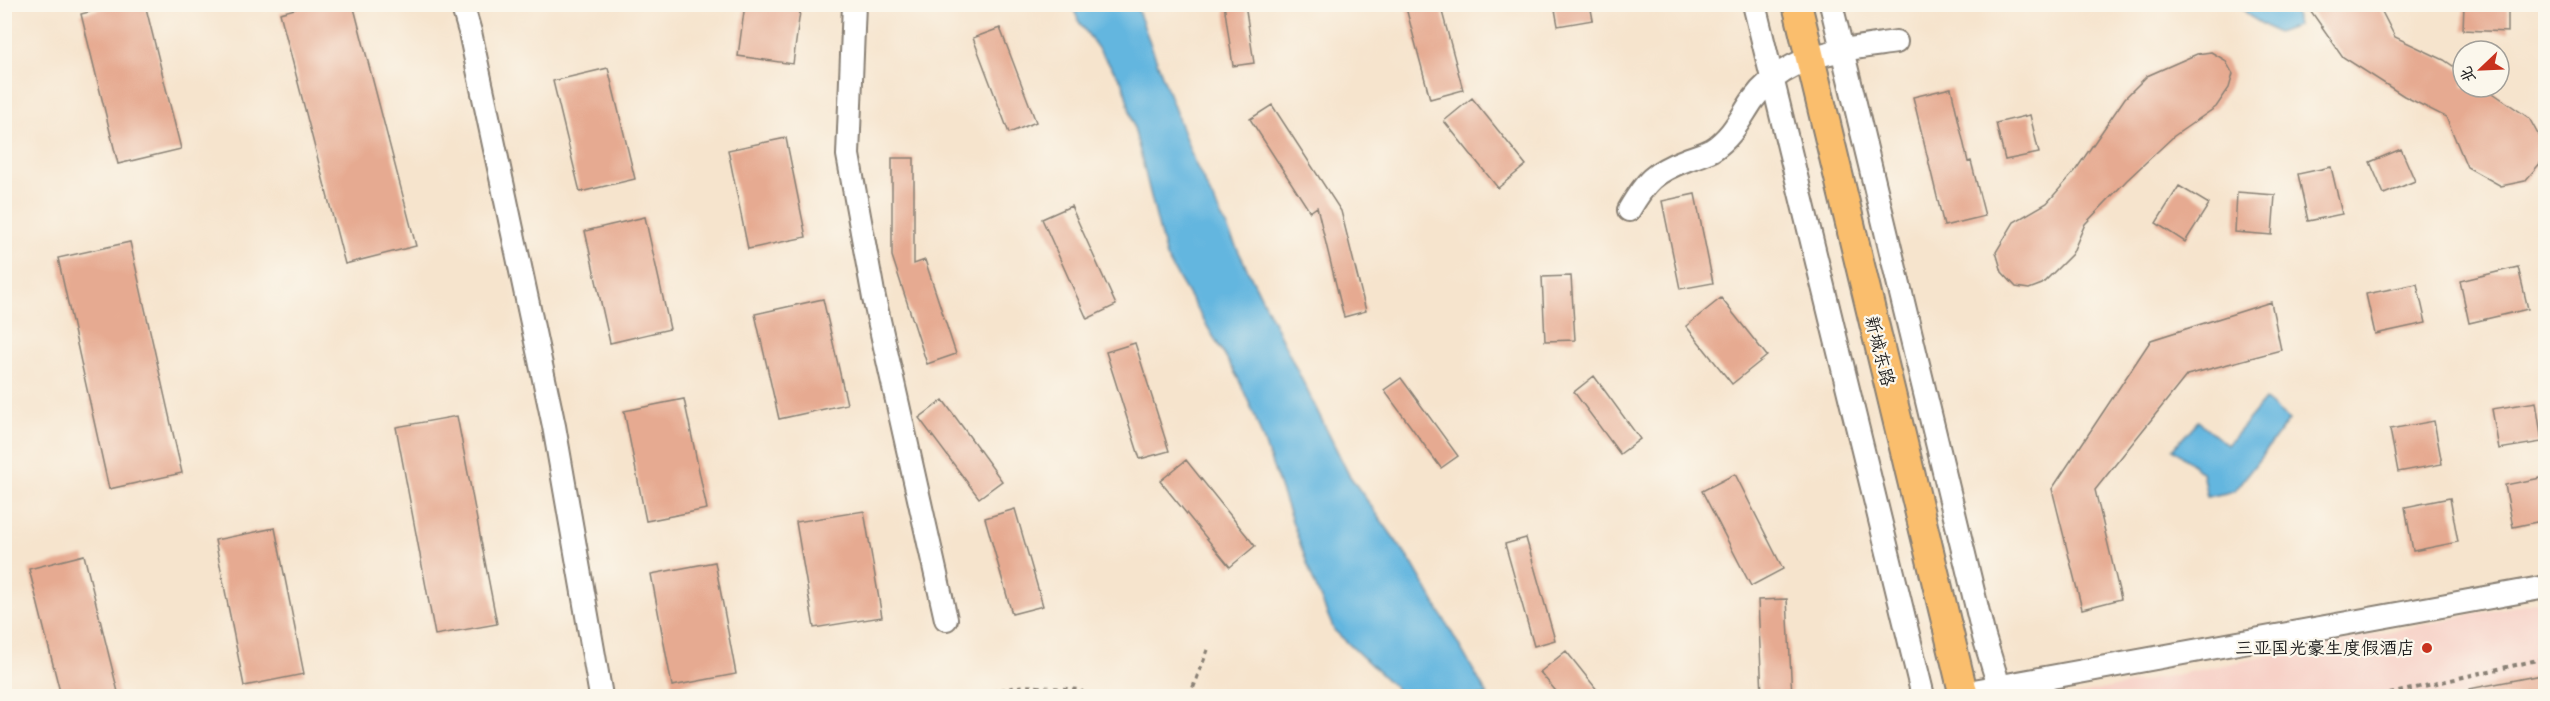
<svg xmlns="http://www.w3.org/2000/svg" width="2550" height="701" font-family="'Playpen Sans','LXGW WenKai TC',sans-serif">
  <style>
    .built { fill: #f7d1c7 }
    .water { fill: #63b6df; stroke: #40697e; stroke-width: 1.5 }
    .building { fill: #e6aa91 }
    .lines { fill: none; stroke-linecap: round; stroke-linejoin: round }
    .minor-casing { stroke: #898074; stroke-width: 26 }
    .major-casing { stroke: #898074; stroke-width: 32 }
    .path { stroke: #898074; stroke-width: 4; stroke-dasharray: 4.5 4.5; stroke-linecap: butt }
    .minor { stroke: #fff; stroke-width: 22 }
    .major { stroke: #fabe6d; stroke-width: 28 }
    .poi-dot { fill: #c8321e; stroke: #fbf7ec; stroke-width: 2 }
    .labels { text-anchor: middle; stroke-width: 4.5; stroke-linejoin: round; paint-order: stroke }
    .street-label { font-size: 18px; fill: #1c1c1c; stroke: #fbf7ec }
    .poi-label { font-size: 18px; fill: #1c1c1c; stroke: #fbf7ec; text-anchor: end }
  </style>
  <rect width="100%" height="100%" fill="#fbf7ec"/>
  <filter id="ink" filterUnits="userSpaceOnUse"><feTurbulence type="fractalNoise" baseFrequency=".0167" numOctaves="2"/><feDisplacementMap in="SourceGraphic" scale="12" xChannelSelector="R" yChannelSelector="G"/><feConvolveMatrix kernelMatrix="1 2 1 2 8 2 1 2 1" color-interpolation-filters="sRGB"/></filter>
  <filter id="wash" filterUnits="userSpaceOnUse"><feTurbulence type="fractalNoise" baseFrequency=".008" numOctaves="4" result="noise"/><feDisplacementMap in="SourceGraphic" scale="24" xChannelSelector="R" yChannelSelector="G"/><feGaussianBlur stdDeviation="1.35" result="paint"/><feColorMatrix in="noise" values="0 0 0 0 0 0 0 0 0 0 0 0 0 0 0 0 0 1.4 0 .05"/><feComposite in="paint" operator="in"/></filter>
  <g filter="url(#wash)">
    <rect width="100%" height="100%" fill="#f6e4cd"/>
    <path class="built" d="M2545,600V696H2070Z"/>
    <path class="water" d="M1072,5H1136L1194,161L1349,475L1413,565L1488,696H1404L1334,630L1313,580L1254,414L1238,378L1166,257L1123,83L1079,22Z
      M2240,5H2294L2297,26L2277,33L2249,16Z
      M2265,400L2289,420L2235,491L2207,497L2202,472L2173,449L2198,421L2227,445Z"/>
    <g id="blocks">
      <path class="building" d="M119,4H145L181,149L118,164L81,14Z
        M313,4H353L416,246L345,264L280,13Z
        M745,4H801L793,64L738,56Z
        M1224,4H1245L1254,63L1233,66Z
        M1405,4H1440L1463,90L1430,99Z
        M1554,4H1590L1593,20L1558,26Z
        M2306,4H2378L2395,37L2444,60L2463,73V87H2484L2529,118L2540,138L2542,161L2525,181L2501,186L2467,167L2446,117L2404,96L2343,57Z
        M2464,4L2508,5V32L2463,30Z
        M1000,28L1036,122L1009,133L973,38Z
        M2211,52L2225,60L2233,74L2229,88L2216,107L2174,136L2127,180L2085,224L2072,254L2042,284L2029,289L2016,287L2002,272L1996,252L2014,222L2047,203L2075,171L2125,98L2147,76L2197,54Z
        M608,68L635,179L580,192L553,81Z
        M1951,88L1968,162L1971,161L1985,216L1944,226L1913,97Z
        M1472,98L1526,165L1498,188L1444,121Z
        M1272,105L1341,211L1366,311L1344,317L1317,207L1310,212L1250,119Z
        M2030,115L2039,153L2005,160L1996,123Z
        M786,138L806,237L748,249L728,150Z
        M2401,149L2415,181L2384,194L2370,162Z
        M892,158H914V264L925,260L956,354L927,364L892,256Z
        M2331,167L2342,214L2308,221L2298,174Z
        M2179,186L2209,204L2185,242L2156,223Z
        M2237,192L2275,195L2272,235L2235,232Z
        M1695,194L1713,283L1680,289L1662,201Z
        M1071,206L1116,305L1087,319L1042,219Z
        M645,217L670,329L610,343L585,231Z
        M130,242L182,473L109,489L58,258Z
        M2518,267L2528,309L2469,323L2460,281Z
        M1571,276L1575,340L1545,341L1542,277Z
        M2417,284L2426,323L2375,334L2366,294Z
        M1721,298L1767,356L1732,384L1686,326Z
        M823,299L847,404L779,419L755,314Z
        M2271,302L2281,350L2187,375L2095,490L2121,599L2082,609L2052,489L2151,340Z
        M1135,343L1169,451L1140,459L1106,352Z
        M1594,376L1640,439L1620,454L1574,392Z
        M1401,378L1458,456L1441,468L1384,390Z
        M684,399L707,509L646,521L624,411Z
        M943,400L1002,481L979,498L919,418Z
        M2536,402L2542,442L2499,449L2492,409Z
        M457,416L497,624L435,635L396,427Z
        M2434,421L2442,464L2398,472L2390,429Z
        M1186,460L1255,546L1230,567L1160,481Z
        M1735,474L1783,569L1751,586L1702,491Z
        M2546,477V520L2513,527L2505,485Z
        M2450,498L2458,542L2413,551L2405,507Z
        M1015,509L1043,606L1012,614L985,518Z
        M864,511L882,617L814,628L796,522Z
        M275,528L304,674L244,686L215,540Z
        M1526,538L1555,640L1534,646L1505,544Z
        M84,555L119,696H61L29,569Z
        M715,562L736,674L672,686L651,574Z
        M1787,599L1792,696H1762L1758,600Z
        M1566,651L1602,696H1560L1540,672Z
        M2546,674V696H2470L2469,689Z"/>
    </g>
  </g>
  <g filter="url(#ink)">
    <use href="#blocks" fill-opacity="0" stroke="#898074" stroke-width="1.5"/>
    <g class="lines">
      <defs>
        <path id="minor" d="M462,4L470,32L554,426L601,696
          M854,4L848,155L874,298L946,619
          M1754,4L1923,696
          M1831,4L1984,637L2002,696
          M1629,210C1646,181 1654,172 1686,160C1694,157 1704,154 1712,150C1732,137 1740,119 1752,101C1786,53 1842,50 1896,42
          M1963,693L2546,587"/>
        <path id="major" d="M1797,4L1964,696"/>
      </defs>
      <use href="#minor" class="minor-casing"/>
      <use href="#major" class="major-casing"/>
      <path class="path" d="M965,696L1024,686L1080,690L1087,696
        M1190,696L1209,646
        M2381,696L2546,658"/>
      <use href="#minor" class="minor"/>
      <use href="#major" class="major"/>
    </g>
  </g>
  <circle class="poi-dot" cx="2427" cy="648" r="6"/>
  <g class="labels">
    <g class="street-label">
      <text transform="translate(1880 351) rotate(76)" y="6">新城东路</text>
    </g>
    <g class="poi-label">
      <text x="2415" y="654">三亚国光豪生度假酒店</text>
    </g>
  </g>
  <rect width="2550" height="701" fill="none" stroke="#fbf7ec" stroke-width="24"/>
  <g transform="translate(2481 69) rotate(247)"><circle r="28" fill="#fbf7ec" stroke="#a29f99" stroke-width="1.5"/>
  <path d="M0-4.5L10 22L0 15L-10 22Z" fill="#c8321e"/>
  <text y="-9" font-size="16" font-weight="bold" text-anchor="middle" fill="#1c1c1c">北</text>
  </g>
</svg>
